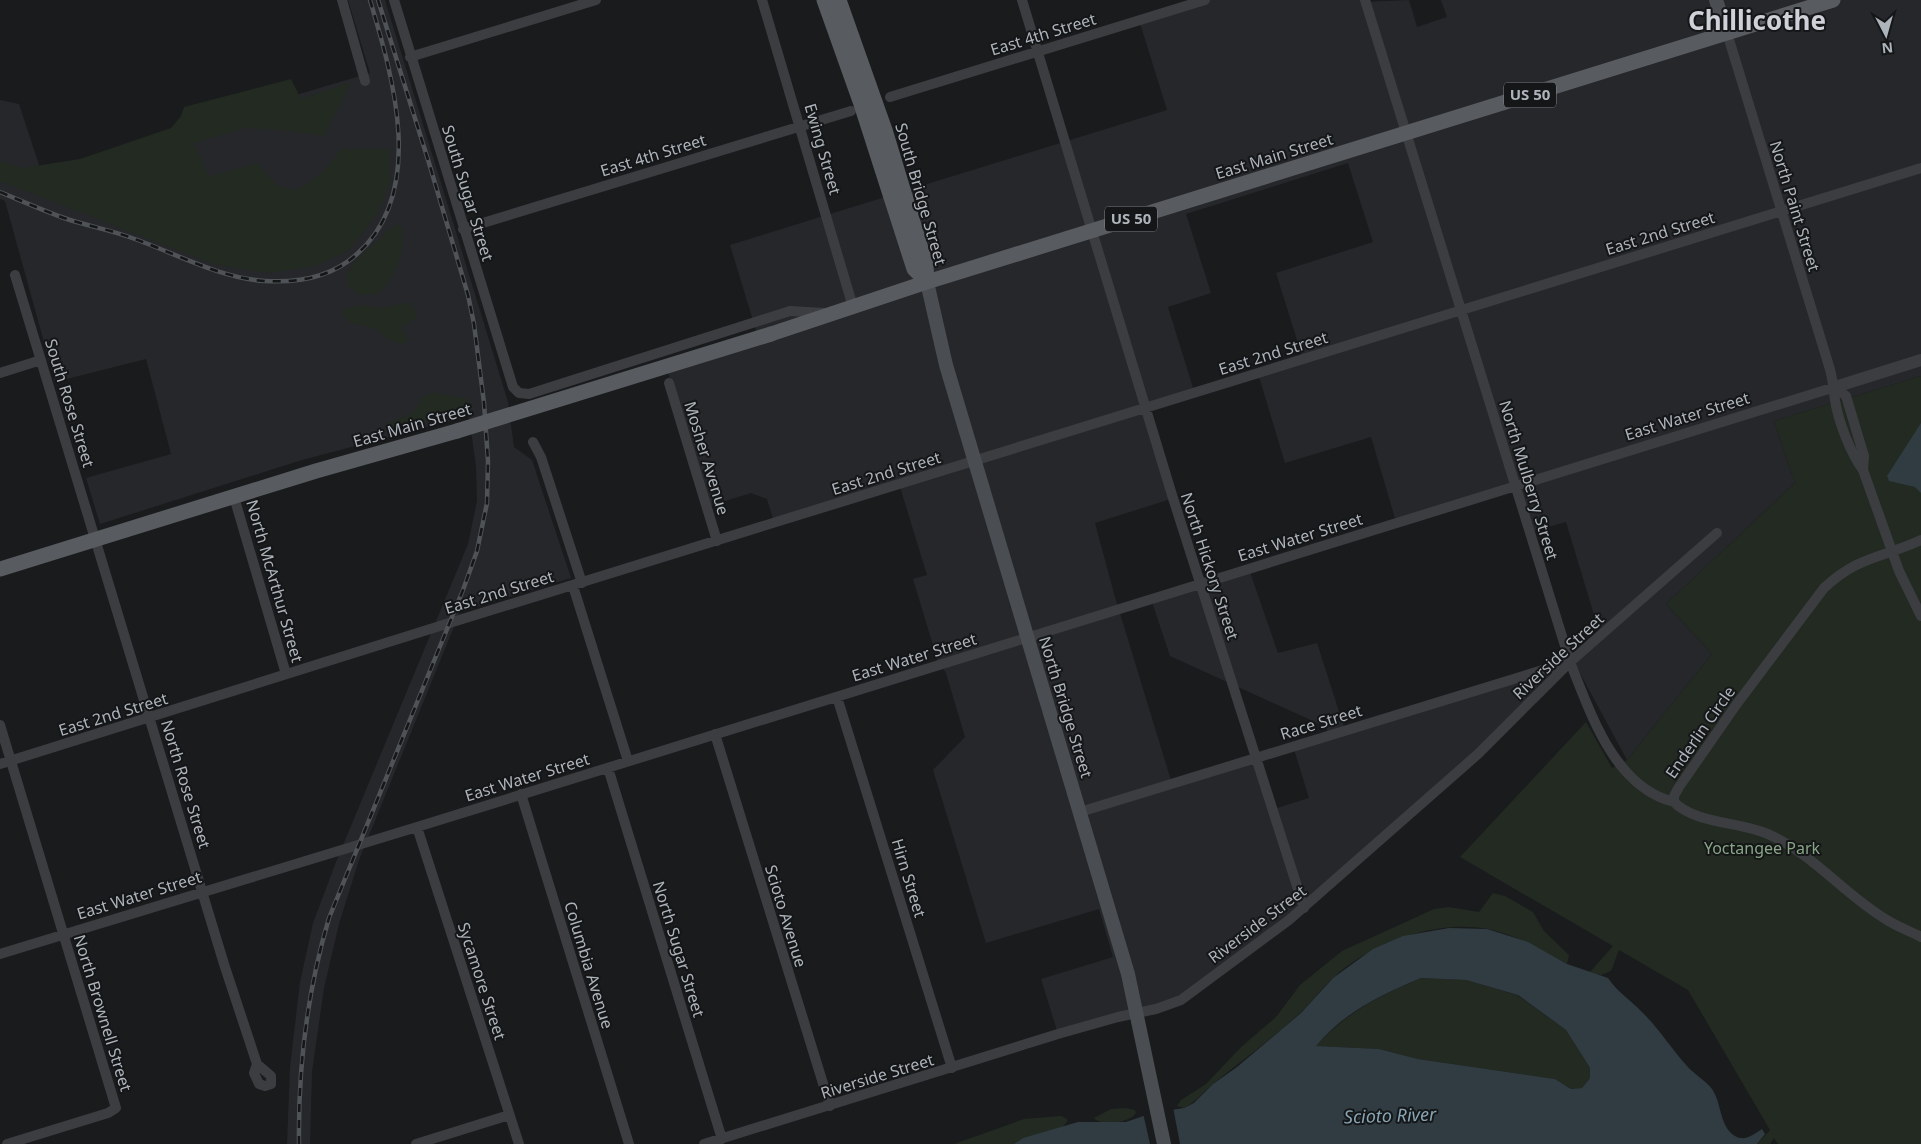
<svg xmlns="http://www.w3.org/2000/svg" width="1921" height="1144" font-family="'Noto Sans',sans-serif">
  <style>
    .built { fill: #26272a }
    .green { fill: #222a22 }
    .water { fill: #303c41; fill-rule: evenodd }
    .pier { fill: #1a1b1d }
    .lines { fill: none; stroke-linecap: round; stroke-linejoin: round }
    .minor { stroke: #3c3d41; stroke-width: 10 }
    .tertiary { stroke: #3c3d41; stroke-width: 12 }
    .secondary { stroke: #4a4d51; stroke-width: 14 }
    .primary { stroke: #585b60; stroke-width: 15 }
    .rail-casing { stroke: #4f5256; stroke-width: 4.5 }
    .rail { stroke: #151618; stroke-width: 2.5; stroke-dasharray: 8; stroke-linecap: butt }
    .primary-bridge { stroke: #585b60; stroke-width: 15 }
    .labels { text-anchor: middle; stroke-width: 4; stroke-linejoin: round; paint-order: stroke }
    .shield { fill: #151618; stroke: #80858a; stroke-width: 1 }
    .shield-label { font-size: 15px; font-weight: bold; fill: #aeb4bb }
    .street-label { font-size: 16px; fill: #aeb4bb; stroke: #151618 }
    .park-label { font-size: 16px; fill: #88a586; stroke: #151618 }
    .water-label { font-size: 18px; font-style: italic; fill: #87a5b4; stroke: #151618 }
    .town-label { font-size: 26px; font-weight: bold; fill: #ced2d8; stroke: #151618 }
  </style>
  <rect width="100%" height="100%" fill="#1a1b1d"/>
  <path class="built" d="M348,0H385L508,402L514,447L532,460L571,578L460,612L359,860L339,924L324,988L312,1072L310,1144H287L290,1067L300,982L313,923L336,862L468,544L477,501L476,466L469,416L302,460L100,524L86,478L171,454L146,359L55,382L5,201L0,199V100L19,104L41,171L370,73Z
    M1205,0H1365V2L1409,0L1417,27L1447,17L1441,0H1921V376L1774,421L1795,483L1666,604L1712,654L1627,760L1574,662L1601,638L1566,522L1526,533L1513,489L1397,525L1371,437L1285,463L1257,370L1302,356L1276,273L1373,242L1348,163L1186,214L1211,293L1168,307L1194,391L1143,406L1171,499L1095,523L1115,597L1173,787L1262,759L1277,808L1309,798L1294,749L1330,738L1326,727L1170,656L1152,602L1250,572L1278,653L1317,643L1346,733L1568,668L1481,756L1181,1004L1059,1037L1041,979L1113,957L1099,909L986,943L933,770L965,737L946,673L937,659L913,579L927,575L900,487L775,525L767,499L751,493L709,506L666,366L758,337L730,245L1167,110L1139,20Z"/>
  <path class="green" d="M291,79L301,99L351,82L324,136L281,130L245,128L194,143L209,177L257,163L278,186L297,190C315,178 330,169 340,149H389L390,182L377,215L348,251L316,266L270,273L216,265L0,181V161L23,168L80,159L171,128L181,116L184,107Z
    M396,224L402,227C407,250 394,276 380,293L360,295L347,285V273L353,263Z
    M408,302C413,307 419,311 416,319L403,325L402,331L409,340L402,344L387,339L374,328L351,323L343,315L342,309L363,305L382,308Z
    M1921,376V1144H1778L1774,1138L1770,1144H1757L1770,1130L1688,990L1619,950L1611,971L1601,975L1589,973L1613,946L1460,857L1586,722L1612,768L1627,760L1712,654L1666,604L1795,483L1774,421Z
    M434,393C446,394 454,398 466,398L473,406L469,413C449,415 399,432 383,427C392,419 410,417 417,408C420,405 419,400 421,397Z
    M1493,893L1505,896L1533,912L1544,931L1569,955L1567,964C1542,950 1517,935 1488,929C1436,919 1370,943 1333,978C1321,989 1311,1003 1299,1014C1272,1039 1242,1060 1213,1084C1203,1092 1196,1102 1184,1108L1177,1106L1181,1100L1206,1084L1241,1047L1276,1017L1300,985L1342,951L1434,909L1449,907L1479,912Z
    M1421,978L1466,980L1517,995L1566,1030L1590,1068V1078L1582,1088L1571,1089L1555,1079L1418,1059L1379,1049L1315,1046C1351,1010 1375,998 1421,978Z
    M1126,1108L1135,1110L1136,1113C1130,1123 1101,1127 1094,1118L1111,1109Z
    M1061,1116L1067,1119V1122L1061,1128L1023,1138L1014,1144H954L1024,1119Z"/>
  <path class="water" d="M1921,423V493L1915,487L1889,481L1887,476Z
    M1449,928L1487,929L1528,942L1567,964L1608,978C1618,993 1631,1000 1643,1013C1659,1029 1671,1048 1687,1066C1694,1074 1705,1080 1712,1089C1722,1103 1719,1126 1735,1136C1745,1142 1754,1134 1762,1129L1765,1134L1757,1144H1014L1023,1138L1078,1122H1126L1152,1113L1184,1108L1194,1103L1213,1084L1237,1067L1301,1013L1333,978L1373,949L1403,936ZM1421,978L1466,980L1518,995L1566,1030L1590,1068V1078L1582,1088L1571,1089L1555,1079L1418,1059L1379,1049L1316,1046C1344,1012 1381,995 1421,978Z"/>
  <path class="pier" d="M1173,1107L1180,1144H1150L1143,1113Z"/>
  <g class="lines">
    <path class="minor" d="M342,0L365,81
      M394,0L513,387L519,393L529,394L790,311L824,313
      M762,0L853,307
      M1022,0L1172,495L1304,908
      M1365,0L1570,662C1591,714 1614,787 1674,802
      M1727,33L1829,366C1833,378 1833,388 1835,400C1838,421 1851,454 1863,470L1899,571L1921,616
      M410,57L596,0
      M890,97L1205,0
      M463,229L851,111
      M15,275L224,964L257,1064L254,1073L259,1084L265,1086L271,1084V1076L257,1064
      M0,373L41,360
      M669,383L717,541
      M1835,387L1846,396L1864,456L1863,470
      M533,442L541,457L582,583
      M234,497L286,674
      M1921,540C1882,558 1858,556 1824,588L1736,705L1679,787L1674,796V802C1695,824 1743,822 1770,835C1814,855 1846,896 1887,920C1898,927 1910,931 1921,937
      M573,586L628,761
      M837,697L952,1068
      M0,725L116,1108L108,1113L7,1144
      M715,734L830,1106
      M0,764L443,625L1921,168
      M608,768L722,1139
      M521,794L629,1144
      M1080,812L1569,662
      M417,827L519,1144
      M0,954L417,827L1835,387
      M416,1144L509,1115
      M704,1144L1058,1034L1118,1017L1156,1009L1181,1000L1289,920L1478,754L1570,662L1717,533"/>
    <path class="tertiary" d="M1835,387L1921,360"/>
    <path class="secondary" d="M1716,0L1727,33
      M927,282L946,365L1128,974L1164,1144"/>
    <path class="primary" d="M824,0L861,104L914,269L927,282
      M839,0L885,130L926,265L927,282
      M771,334L927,282L1833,0
      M0,569L316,471L457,431"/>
    <defs>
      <path id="rail" d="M0,192C22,201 44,211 67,219C88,226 111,230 132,238C175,253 219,278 265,281C299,283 332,277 357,254C427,192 393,77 370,0
        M299,1144C298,1067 307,992 329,918L463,590L477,551L487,503L488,461L484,403L474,324L468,295L429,163L378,0"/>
    </defs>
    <use href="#rail" class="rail-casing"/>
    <use href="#rail" class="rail"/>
    <path class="primary-bridge" d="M457,431L771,334"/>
  </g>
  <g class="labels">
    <g class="shield">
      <rect x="1504" y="82.5" width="52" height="25" rx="4"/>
      <rect x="1105" y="206.5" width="52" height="25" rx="4"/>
    </g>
    <g class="shield-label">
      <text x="1530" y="100">US 50</text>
      <text x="1131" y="224">US 50</text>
    </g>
    <g class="street-label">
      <text transform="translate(1043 34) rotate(-17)" y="6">East 4th Street</text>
      <text transform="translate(823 149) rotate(74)" y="6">Ewing Street</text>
      <text transform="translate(653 155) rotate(-17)" y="6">East 4th Street</text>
      <text transform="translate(1274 156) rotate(-17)" y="6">East Main Street</text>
      <text transform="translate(468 193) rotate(73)" y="6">South Sugar Street</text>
      <text transform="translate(921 194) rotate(74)" y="6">South Bridge Street</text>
      <text transform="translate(1795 206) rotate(73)" y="6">North Paint Street</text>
      <text transform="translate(1660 233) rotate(-17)" y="6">East 2nd Street</text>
      <text transform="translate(1273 353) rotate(-17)" y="6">East 2nd Street</text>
      <text transform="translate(70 403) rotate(73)" y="6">South Rose Street</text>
      <text transform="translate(1687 416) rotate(-17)" y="6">East Water Street</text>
      <text transform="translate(412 425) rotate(-16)" y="6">East Main Street</text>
      <text transform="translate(707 458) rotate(73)" y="6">Mosher Avenue</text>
      <text transform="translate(886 473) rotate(-17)" y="6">East 2nd Street</text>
      <text transform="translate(1529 480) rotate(73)" y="6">North Mulberry Street</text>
      <text transform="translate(1300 537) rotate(-17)" y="6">East Water Street</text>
      <text transform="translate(1210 566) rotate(72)" y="6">North Hickory Street</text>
      <text transform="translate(275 581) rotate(74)" y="6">North McArthur Street</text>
      <text transform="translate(499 592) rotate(-17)" y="6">East 2nd Street</text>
      <text transform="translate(1558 656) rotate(-43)" y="6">Riverside Street</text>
      <text transform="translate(914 657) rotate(-17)" y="6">East Water Street</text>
      <text transform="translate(1066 707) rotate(73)" y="6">North Bridge Street</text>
      <text transform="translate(113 714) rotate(-17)" y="6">East 2nd Street</text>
      <text transform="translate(1321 722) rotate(-17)" y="6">Race Street</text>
      <text transform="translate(1700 732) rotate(-55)" y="6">Enderlin Circle</text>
      <text transform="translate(527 777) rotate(-17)" y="6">East Water Street</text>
      <text transform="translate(186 784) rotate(73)" y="6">North Rose Street</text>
      <text transform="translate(909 878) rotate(73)" y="6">Hirn Street</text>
      <text transform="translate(139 895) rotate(-17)" y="6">East Water Street</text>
      <text transform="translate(786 916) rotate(73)" y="6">Scioto Avenue</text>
      <text transform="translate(1257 924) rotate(-37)" y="6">Riverside Street</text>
      <text transform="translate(679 949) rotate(73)" y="6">North Sugar Street</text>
      <text transform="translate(589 965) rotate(73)" y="6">Columbia Avenue</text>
      <text transform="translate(482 981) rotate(72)" y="6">Sycamore Street</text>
      <text transform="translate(103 1013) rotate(73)" y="6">North Brownell Street</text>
      <text transform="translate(877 1076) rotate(-17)" y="6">Riverside Street</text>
    </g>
    <g class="park-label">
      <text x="1762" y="854">Yoctangee Park</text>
    </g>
    <g class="water-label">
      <text transform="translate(1390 1116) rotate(-2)" y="6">Scioto River</text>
    </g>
    <g class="town-label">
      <text x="1757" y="30">Chillicothe</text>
    </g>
  </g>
  <g transform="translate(1886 35) rotate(174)" stroke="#151618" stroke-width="4" paint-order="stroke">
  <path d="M0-4L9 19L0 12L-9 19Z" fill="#aeb4bb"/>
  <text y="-8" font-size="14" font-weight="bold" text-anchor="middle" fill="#aeb4bb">N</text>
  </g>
</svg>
